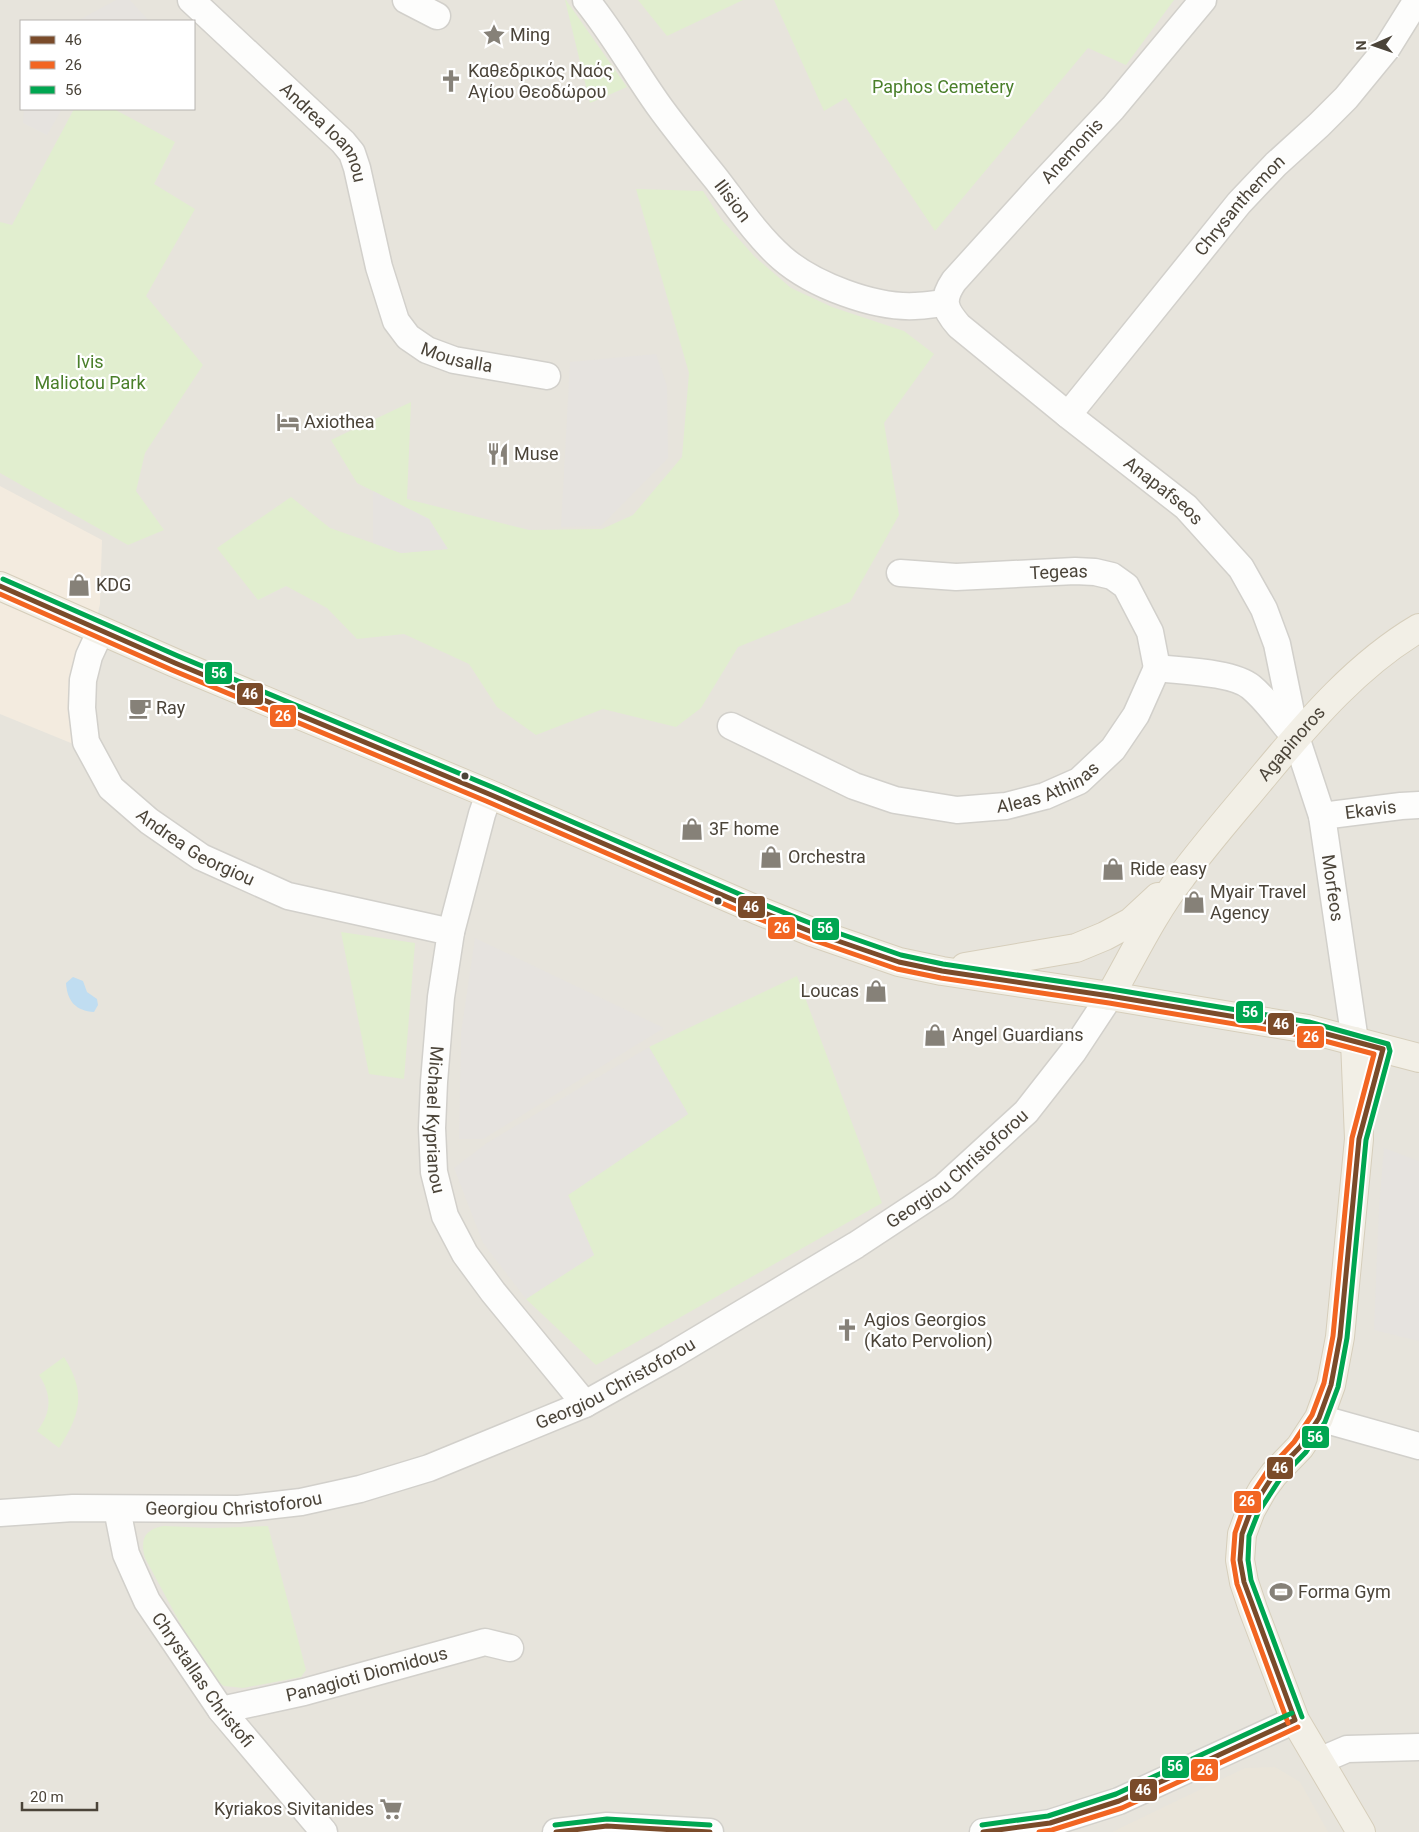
<svg xmlns="http://www.w3.org/2000/svg" width="1419" height="1832" font-family="Roboto,sans-serif">
  <style>
    .residential { fill: #e7e4dc; fill-rule: evenodd }
    .commercial { fill: #f3ebdf }
    .education { fill: #eae5da }
    .green { fill: #e1eecf }
    .parking { fill: #e6e3df }
    .water { fill: #c0ddf1 }
    .lines { fill: none; stroke-linecap: round; stroke-linejoin: round }
    .minor-casing { stroke: #d2d0cb; stroke-width: 29 }
    .major-casing { stroke: #d6cebb; stroke-width: 30 }
    .minor { stroke: #fdfdfc; stroke-width: 26 }
    .major { stroke: #f2efe6; stroke-width: 28 }
    .bus-1-casing { stroke: #fff; stroke-width: 9 }
    .bus-2-casing { stroke: #fff; stroke-width: 9 }
    .bus-3-casing { stroke: #fff; stroke-width: 9 }
    .bus-1 { stroke: #7a4b2a; stroke-width: 5 }
    .bus-2 { stroke: #f26522; stroke-width: 5 }
    .bus-3 { stroke: #00a651; stroke-width: 5 }
    .bus-dot { fill: #4b4439; stroke: #fff; stroke-width: 2 }
    .labels { text-anchor: middle; stroke-width: 4.5; stroke-linejoin: round; paint-order: stroke }
    .poi-label { font-size: 18px; fill: #4b4439; stroke: #fff; text-anchor: start }
    .park-label { font-size: 18px; fill: #4a7f2a; stroke: #fff }
    .street-label { font-size: 18px; fill: #4b4439; stroke: #fff }
    .line-badge { stroke: #fff; stroke-width: 2 }
    .badge-label { font-size: 14px; text-anchor: middle; font-weight: bold; fill: #fff }
  </style>
  <rect width="100%" height="100%" fill="#f4f2ee"/>
  <path class="residential" d="M0,0H1419V1832H0ZM21,21H194V109H21Z"/>
  <path class="commercial" d="M0,486L102,540L100,604L81,686L88,750L0,714Z"/>
  <path class="education" d="M1275,1767L1300,1782L1328,1832H1112L1245,1768Z"/>
  <path class="green" d="M565,0H566L627,87L590,103Z
    M638,0H743L667,36Z
    M774,0H1174L1126,65L1088,48L935,231L846,98L824,111Z
    M74,109H114L175,142L154,184L195,209L146,296L203,365L145,453L136,491L164,530L128,545L0,473V222L12,225Z
    M636,189L703,191L721,219L755,257L791,288L832,307L904,331L934,354L884,423L899,515L850,602L738,647L701,708L676,727L603,709L536,735L497,707L469,664L404,634L357,639L327,608L286,586L258,600L217,548L291,497L330,528L401,553L447,549L429,519L357,483L331,440L411,402L407,499L529,530L602,529L633,515L682,457L689,373Z
    M341,932L415,943L404,1079L369,1074Z
    M797,976L882,1203L596,1365L526,1299L594,1255L568,1195L688,1114L649,1047Z
    M64,1357C86,1392 81,1414 59,1448L37,1431C52,1412 52,1395 39,1375Z
    M164,1526L211,1528L268,1526L306,1670L301,1677L243,1688L224,1686L208,1675L145,1558C140,1540 144,1529 164,1526Z"/>
  <path class="parking" d="M116,0H130L149,21H77Z
    M24,109H62L47,135L23,123Z
    M656,354L667,386L668,458L601,526L561,527L570,362Z
    M373,491L429,519L448,549L401,553L373,543Z
    M475,938L664,1028L483,1139H459L461,1033Z
    M649,1047L688,1114L568,1195L594,1255L526,1299L483,1243L454,1168L487,1143Z
    M1384,1148L1419,1161V1341L1374,1330L1379,1207Z"/>
  <path class="water" d="M73,977L83,981L87,992L97,999L98,1005L94,1012C76,1011 67,1001 66,983Z"/>
  <g class="lines">
    <defs>
      <g id="minor">
        <path id="s1" d="M191,0L343,142L352,153L357,168L379,267L396,321L408,337L427,350L454,360L547,376"/>
        <path d="M406,0L437,16"/>
        <path id="s2" d="M586,0C613,33 634,71 659,106C677,131 697,155 717,180C737,206 757,236 782,258C813,285 874,308 915,306C925,306 935,304 945,303"/>
        <path id="s3" d="M1203,0L1113,108L1040,186L954,281C941,300 944,309 959,326L1068,415L1186,507L1241,568L1264,609L1277,644L1296,737L1322,816L1355,1041"/>
        <path id="s4" d="M1068,415L1239,203L1276,164L1319,125L1346,98L1387,48L1417,0"/>
        <path id="s5" d="M900,573L956,577L1075,571L1095,572L1112,576L1126,586L1150,632L1157,668"/>
        <path id="s6" d="M101,630L89,656L83,680L82,708L86,742L111,788L149,821L201,857L288,896L451,932"/>
        <path d="M1157,668C1181,671 1233,672 1251,687C1268,701 1281,721 1295,737"/>
        <path id="s7" d="M731,726L854,786L895,800L957,810L1006,806L1045,796L1079,781L1113,749L1136,715L1157,668"/>
        <path id="s8" d="M489,794L482,814L451,932L441,997L434,1082L432,1128L434,1172L445,1216L465,1254L493,1292L585,1404"/>
        <path id="s9" d="M1322,816L1401,806L1419,805"/>
        <path d="M1319,1418L1419,1446"/>
        <path id="s10" d="M117,1509L126,1554L147,1601L221,1710L324,1832"/>
        <path id="s11" d="M0,1513L73,1508L239,1509L301,1502L360,1489L429,1468L585,1404L669,1357L856,1245L944,1187L1026,1112L1073,1052L1110,996"/>
        <path id="s12" d="M221,1710L304,1692L485,1642L510,1648"/>
        <path d="M1319,1761L1347,1749L1419,1747"/>
        <path d="M556,1832L607,1826L710,1832"/>
        <path d="M983,1832L1050,1823L1119,1801L1295,1720"/>
      </g>
      <g id="major">
        <path d="M0,586L175,663L489,794L757,910L812,932L899,962L942,971L1110,996L1308,1029L1419,1058"/>
        <path d="M965,967L1076,948L1105,936L1131,922L1158,897"/>
        <path id="s13" d="M1110,996C1133,956 1153,913 1182,876C1208,841 1238,807 1266,773C1311,719 1358,664 1419,628"/>
        <path d="M1355,1041L1359,1139L1340,1337L1331,1385L1319,1418L1300,1447L1274,1474L1263,1489L1251,1510L1242,1534L1240,1560L1244,1582L1253,1609L1295,1720L1361,1832"/>
      </g>
    </defs>
    <use href="#minor" class="minor-casing"/>
    <use href="#major" class="major-casing"/>
    <use href="#minor" class="minor"/>
    <use href="#major" class="major"/>
    <defs>
      <path id="bus-1" d="M0,586L175,663L489,794L757,910L812,932L899,962L942,971L1110,996L1308,1029L1383,1049L1359,1139L1340,1337L1331,1385L1319,1418L1300,1447L1274,1474L1251,1510L1242,1534L1240,1560L1244,1582L1295,1720
        M556,1832L607,1826L710,1832
        M983,1832L1050,1823L1119,1801L1295,1720"/>
      <path id="bus-2" d="M0,594L172,670L486,801L754,917L810,939L897,969L941,978L1109,1003L1306,1036L1374,1054L1352,1138L1333,1336L1324,1383L1312,1415L1294,1442L1268,1470L1244,1507L1235,1533L1233,1560L1237,1584L1288,1723
        M1039,1832L1052,1830L1122,1808L1298,1727"/>
      <path id="bus-3" d="M3,579L178,656L492,787L760,903L815,925L901,955L943,964L1111,989L1309,1022L1388,1044L1390,1051L1366,1140L1347,1338L1338,1387L1325,1422L1306,1452L1280,1479L1258,1513L1249,1536L1248,1560L1251,1580L1302,1717
        M555,1825L607,1819L710,1825
        M982,1825L1048,1816L1116,1794L1292,1713"/>
    </defs>
    <use href="#bus-1" class="bus-1-casing"/>
    <use href="#bus-2" class="bus-2-casing"/>
    <use href="#bus-3" class="bus-3-casing"/>
    <use href="#bus-1" class="bus-1"/>
    <use href="#bus-2" class="bus-2"/>
    <use href="#bus-3" class="bus-3"/>
  </g>
  <defs>
    <symbol id="sight-bare" viewBox="-9 -9 18 18"><path d="M0-6L1.8-2.2L6-1.7L2.9 1.2L3.7 5.4L0 3.3L-3.7 5.4L-2.9 1.2L-6-1.7L-1.8-2.2Z" fill="#868178" stroke="#fff" stroke-width="2.5" paint-order="stroke"/></symbol>
    <symbol id="church-bare" viewBox="-9 -9 18 18"><path d="M-1.2-6h2.4v3.5h3.3v2.4h-3.3V6h-2.4V-.1h-3.3v-2.4h3.3Z" fill="#868178" stroke="#fff" stroke-width="2.5" paint-order="stroke"/></symbol>
    <symbol id="hotel-bare" viewBox="-9 -9 18 18"><path d="M-6-4.5h1.5V1H6V5H4.5V3h-9V5H-6ZM-4 0a1.8 1.8 0 1 1 3.6 0ZM.5 0V-2.5h3Q6-2.5 6 0Z" fill="#868178" stroke="#fff" stroke-width="2.5" paint-order="stroke"/></symbol>
    <symbol id="restaurant-bare" viewBox="-9 -9 18 18"><path d="M-5-6h1v4h1v-4h1v4h1v-4h1v5L-1.5 .5V6h-2V.5L-5-1ZM5-6V6H3V1.5H1.5Q1.5-4 5-6Z" fill="#868178" stroke="#fff" stroke-width="2.5" paint-order="stroke"/></symbol>
    <symbol id="shop-bare" viewBox="-9 -9 18 18"><path d="M-5-2.5h2.3a2.7 3.5 0 0 1 5.4 0H5L5.5 6h-11ZM-1.5-2.5h3a1.5 2.3 0 0 0-3 0Z" fill="#868178" stroke="#fff" stroke-width="2.5" paint-order="stroke"/></symbol>
    <symbol id="cafe-bare" viewBox="-9 -9 18 18"><path d="M-5.5-4.5H6V0H3Q3 3.5 0 3.5H-2.5Q-5.5 3.5-5.5 0ZM3-3.2v2h1.7v-2ZM-6 4.5H4V6H-6Z" fill="#868178" stroke="#fff" stroke-width="2.5" paint-order="stroke"/></symbol>
    <symbol id="stadium-bare" viewBox="-9 -9 18 18"><path d="M0-5a6.5 5 0 1 0 0 10a6.5 5 0 1 0 0-10ZM-3.5-1.8h7v3.6h-7Z" fill="#868178" stroke="#fff" stroke-width="2.5" paint-order="stroke"/></symbol>
    <symbol id="supermarket-bare" viewBox="-9 -9 18 18"><path d="M-6-5.5h2.5l.6 2H6L4.5 2H-2.5L-4.4-4H-6ZM-1.5 3.2a1.3 1.3 0 1 0 .1 0ZM3 3.2a1.3 1.3 0 1 0 .1 0Z" fill="#868178" stroke="#fff" stroke-width="2.5" paint-order="stroke"/></symbol>
  </defs>
  <g fill-rule="evenodd">
    <use href="#sight-bare" x="478" y="19" width="32" height="32"/>
    <use href="#church-bare" x="435" y="65" width="32" height="32"/>
    <use href="#hotel-bare" x="272" y="406" width="32" height="32"/>
    <use href="#restaurant-bare" x="482" y="438" width="32" height="32"/>
    <use href="#shop-bare" x="63" y="569" width="32" height="32"/>
    <use href="#cafe-bare" x="124" y="692" width="32" height="32"/>
    <use href="#shop-bare" x="676" y="813" width="32" height="32"/>
    <use href="#shop-bare" x="755" y="841" width="32" height="32"/>
    <use href="#shop-bare" x="1097" y="853" width="32" height="32"/>
    <use href="#shop-bare" x="1178" y="886" width="32" height="32"/>
    <use href="#shop-bare" x="860" y="975" width="32" height="32"/>
    <use href="#shop-bare" x="919" y="1019" width="32" height="32"/>
    <use href="#church-bare" x="831" y="1314" width="32" height="32"/>
    <use href="#stadium-bare" x="1265" y="1576" width="32" height="32"/>
    <use href="#supermarket-bare" x="375" y="1793" width="32" height="32"/>
  </g>
  <g class="bus-dot">
    <circle cx="465" cy="776" r="4.5"/>
    <circle cx="718" cy="901" r="4.5"/>
  </g>
  <g class="labels">
    <g class="poi-label">
      <text x="510" y="41">Ming</text>
      <text x="468" y="77">Καθεδρικός Ναός<tspan x="468" dy="21">Αγίου Θεοδώρου</tspan></text>
      <text x="304" y="428">Axiothea</text>
      <text x="514" y="460">Muse</text>
      <text x="96" y="591">KDG</text>
      <text x="156" y="714">Ray</text>
      <text x="709" y="835">3F home</text>
      <text x="788" y="863">Orchestra</text>
      <text x="1130" y="875">Ride easy</text>
      <text x="1210" y="898">Myair Travel<tspan x="1210" dy="21">Agency</tspan></text>
      <text x="859" y="997" text-anchor="end">Loucas</text>
      <text x="952" y="1041">Angel Guardians</text>
      <text x="864" y="1326">Agios Georgios<tspan x="864" dy="21">(Kato Pervolion)</tspan></text>
      <text x="1298" y="1598">Forma Gym</text>
      <text x="374" y="1815" text-anchor="end">Kyriakos Sivitanides</text>
    </g>
    <g class="park-label">
      <text x="943" y="93">Paphos Cemetery</text>
      <text x="90" y="368">Ivis<tspan x="90" dy="21">Maliotou Park</tspan></text>
    </g>
    <g class="street-label">
      <text dy="6" stroke="none"><textPath href="#s1" startOffset="189">Andrea Ioannou</textPath></text>
      <text transform="translate(1072 151) rotate(-47)" y="6">Anemonis</text>
      <text dy="6" stroke="none"><textPath href="#s2" startOffset="249">Ilision</textPath></text>
      <text dy="6" stroke="none"><textPath href="#s4" startOffset="271">Chrysanthemon</textPath></text>
      <text dy="6" stroke="none"><textPath href="#s1" startOffset="470">Mousalla</textPath></text>
      <text dy="6" stroke="none"><textPath href="#s3" startOffset="689">Anapafseos</textPath></text>
      <text dy="6" stroke="none"><textPath href="#s5" startOffset="159">Tegeas</textPath></text>
      <text dy="6" stroke="none"><textPath href="#s13" startOffset="312">Agapinoros</textPath></text>
      <text dy="6" stroke="none"><textPath href="#s7" startOffset="338">Aleas Athinas</textPath></text>
      <text dy="6" stroke="none"><textPath href="#s9" startOffset="49">Ekavis</textPath></text>
      <text dy="6" stroke="none"><textPath href="#s6" startOffset="272">Andrea Georgiou</textPath></text>
      <text dy="6" stroke="none"><textPath href="#s3" startOffset="1134">Morfeos</textPath></text>
      <text dy="6" stroke="none"><textPath href="#s8" startOffset="332">Michael Kyprianou</textPath></text>
      <text dy="6" stroke="none"><textPath href="#s11" startOffset="1044">Georgiou Christoforou</textPath></text>
      <text dy="6" stroke="none"><textPath href="#s11" startOffset="639">Georgiou Christoforou</textPath></text>
      <text dy="6" stroke="none"><textPath href="#s11" startOffset="234">Georgiou Christoforou</textPath></text>
      <text dy="6" stroke="none"><textPath href="#s12" startOffset="150">Panagioti Diomidous</textPath></text>
      <text dy="6" stroke="none"><textPath href="#s10" startOffset="194">Chrystallas Christofi</textPath></text>
    </g>
  </g>
  <g class="line-badge">
    <rect x="204" y="661" width="29" height="24" rx="5" fill="#00a651"/>
    <rect x="236" y="682" width="28" height="24" rx="5" fill="#7a4b2a"/>
    <rect x="269" y="704" width="28" height="24" rx="5" fill="#f26522"/>
    <rect x="737" y="895" width="29" height="24" rx="5" fill="#7a4b2a"/>
    <rect x="767" y="916" width="29" height="24" rx="5" fill="#f26522"/>
    <rect x="811" y="917" width="29" height="24" rx="5" fill="#00a651"/>
    <rect x="1235" y="1000" width="29" height="24" rx="5" fill="#00a651"/>
    <rect x="1267" y="1012" width="28" height="24" rx="5" fill="#7a4b2a"/>
    <rect x="1296" y="1025" width="29" height="24" rx="5" fill="#f26522"/>
    <rect x="1301" y="1425" width="29" height="24" rx="5" fill="#00a651"/>
    <rect x="1266" y="1456" width="28" height="24" rx="5" fill="#7a4b2a"/>
    <rect x="1233" y="1490" width="29" height="24" rx="5" fill="#f26522"/>
    <rect x="1161" y="1755" width="29" height="24" rx="5" fill="#00a651"/>
    <rect x="1190" y="1758" width="29" height="24" rx="5" fill="#f26522"/>
    <rect x="1129" y="1778" width="29" height="24" rx="5" fill="#7a4b2a"/>
  </g>
  <g class="badge-label">
    <text x="219" y="678">56</text>
    <text x="250" y="699">46</text>
    <text x="283" y="721">26</text>
    <text x="751" y="912">46</text>
    <text x="782" y="933">26</text>
    <text x="825" y="933">56</text>
    <text x="1250" y="1017">56</text>
    <text x="1281" y="1029">46</text>
    <text x="1311" y="1042">26</text>
    <text x="1315" y="1442">56</text>
    <text x="1280" y="1473">46</text>
    <text x="1247" y="1506">26</text>
    <text x="1175" y="1771">56</text>
    <text x="1205" y="1775">26</text>
    <text x="1143" y="1795">46</text>
  </g>
  <rect x="20" y="20" width="175" height="90" fill="#ffffff" stroke="#b7b4b0"/>
  <rect x="30" y="36" width="25" height="8" fill="#7a4b2a" stroke="#b7b4b0"/>
  <text x="65" y="45" font-size="15" fill="#4b4439">46</text>
  <rect x="30" y="61" width="25" height="8" fill="#f26522" stroke="#b7b4b0"/>
  <text x="65" y="70" font-size="15" fill="#4b4439">26</text>
  <rect x="30" y="86" width="25" height="8" fill="#00a651" stroke="#b7b4b0"/>
  <text x="65" y="95" font-size="15" fill="#4b4439">56</text>
  <g transform="translate(1374 45) rotate(268)" stroke="#ffffff" stroke-width="4" paint-order="stroke">
  <path d="M0-4L9 19L0 12L-9 19Z" fill="#4b4439"/>
  <text y="-8" font-size="14" font-weight="bold" text-anchor="middle" fill="#4b4439">N</text>
  </g>
  <path d="M22 1802v8h75v-8" fill="none" stroke="#4b4439" stroke-width="2.5"/>
  <text x="30" y="1802" font-size="15" fill="#4b4439" stroke="#ffffff" stroke-width="4" paint-order="stroke">20 m</text>
</svg>
